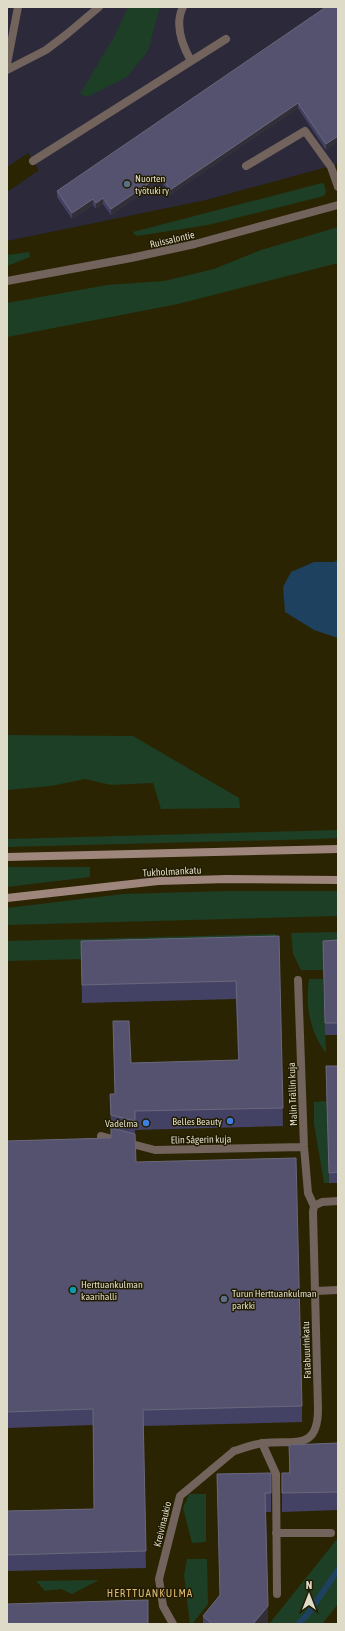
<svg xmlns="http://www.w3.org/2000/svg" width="345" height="1631" font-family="'Asap Condensed',sans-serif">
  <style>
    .industrial { fill: #2b293a }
    .green { fill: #1d3f25 }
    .water { fill: #1d415f }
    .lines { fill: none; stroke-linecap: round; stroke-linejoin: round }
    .stream { stroke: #1d415f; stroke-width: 6 }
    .service { stroke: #72635c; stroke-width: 8 }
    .pedestrian { stroke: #72635c; stroke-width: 8 }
    .minor { stroke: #72635c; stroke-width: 8 }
    .tertiary { stroke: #72635c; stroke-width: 8 }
    .secondary { stroke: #9f867c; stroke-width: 8 }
    .wall { fill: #444264 }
    .shaded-wall { fill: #332f38 }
    .building { fill: #54526e; stroke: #6a687c }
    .service-dot { fill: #5c6f8a; stroke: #211b00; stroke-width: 1.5 }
    .shop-dot { fill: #3f7fe0; stroke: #211b00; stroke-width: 1.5 }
    .culture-dot { fill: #0f9aa8; stroke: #211b00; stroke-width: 1.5 }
    .labels { text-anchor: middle; stroke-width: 3; stroke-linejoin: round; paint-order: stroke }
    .poi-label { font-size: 10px; fill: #dedbc8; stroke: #211b00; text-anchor: start }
    .street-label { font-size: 10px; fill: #dedbc8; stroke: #211b00 }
    .neighbourhood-label { font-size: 11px; letter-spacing: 1px; fill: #dfb972; stroke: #211b00 }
  </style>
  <rect width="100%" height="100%" fill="#2b2403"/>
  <path class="industrial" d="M7,7H338V164L206,200L7,241V192L39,170L28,153L7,167Z"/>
  <path class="green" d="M128,7H160L148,51L127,77L87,97L80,94L114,37Z
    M322,183L324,184L326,192L324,196L208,225L137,236L134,234L133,232Z
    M338,227V263L178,304L7,337V303L107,285L164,281L214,269L261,250Z
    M29,252L30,257L7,266V255Z
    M7,735L133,736L239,798L240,808L161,809L153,783L111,785L85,779L51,786L7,790Z
    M338,830V838L317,839L7,847V839Z
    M7,867H90V877L7,887Z
    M227,891H338V916L7,925V908L123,894Z
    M338,932V952L323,970H301L293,954L291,933Z
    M275,934L279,954L7,961V941Z
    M309,979H323L326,1053C310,1032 305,1006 309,979Z
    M327,1101L329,1183H324L314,1124V1102Z
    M189,1494H206V1542L192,1543L183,1508Z
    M338,1538V1604L322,1624H269Z
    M187,1559H207L208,1604L192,1624H190L184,1575Z
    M99,1580L72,1594L61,1589L45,1591L36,1581Z"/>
  <path class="water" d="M338,560V638L314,630L285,612L283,587L291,572L314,562H334Z"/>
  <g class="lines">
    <path class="stream" d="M298,1624L307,1615L338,1570"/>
    <path class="service" d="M183,7C174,25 182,45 191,61
      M7,64L18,7
      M7,70L46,50L67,34L99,7
      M33,161L226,39
      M246,166L305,131L331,167L338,187
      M315,1291L338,1290
      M262,1443L276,1474L277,1594
      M276,1533H331"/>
    <path class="pedestrian" d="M173,1624L163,1606L159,1579L180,1496L234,1451"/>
    <path class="minor" d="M298,980L304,1147L308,1193L314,1206
      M101,1136L155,1150L304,1147
      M234,1451C244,1448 254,1444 264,1443C295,1440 318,1451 318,1409L313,1212L314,1206L322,1202L338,1201"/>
    <path class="tertiary" d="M7,281L131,258L195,244L338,205"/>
    <path class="secondary" d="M7,857L338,849
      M7,898L158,881L227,879L338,880"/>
  </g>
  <path class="wall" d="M338,7V141L326,150L298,108L170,195L161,181L111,215L103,204L96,209L93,205L72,219L57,197V191Z
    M279,936L283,1126L135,1130L136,1162L302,1406V1422L143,1426L146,1568L7,1571V1511L94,1509L93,1425L7,1428V1141L111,1138L110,1094H115L113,1021L131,1063L238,1060L236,999L82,1003L81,941Z
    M338,940V1035H325L323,941Z
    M338,1066V1183H329L326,1076Z
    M338,1443V1510L282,1512V1473H289V1445Z
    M271,1473V1512H266L268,1624H203V1616L220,1596L217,1474Z"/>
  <path class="shaded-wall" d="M298,103V108L170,195V190Z
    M338,136V141L326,150V144Z
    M161,175V181L111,215V209Z
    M103,198V204L96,209V203Z
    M93,199V205L72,219V213Z
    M268,1606V1624H253Z"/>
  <path class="building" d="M326,7H338V136L326,144L298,103L170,190L161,175L111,209L103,198L96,203L93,199L72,213L57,191Z
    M279,936L283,1108L135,1111V1121L111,1115L110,1094H115L113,1021H129L131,1063L239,1060L236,981L82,985L81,941Z
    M338,940V1023H325L323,941Z
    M326,1066H338V1172L329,1173Z
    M111,1128L135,1134L136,1162L296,1158L302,1406L143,1410L146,1551L7,1555V1511L94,1509L93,1409L7,1412V1141L111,1138Z
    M338,1443V1492L282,1493V1473H290L289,1445Z
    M271,1473V1493H265L268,1606L253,1624H212L203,1616L220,1595L217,1474Z
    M148,1600V1624H7V1604Z"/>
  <g class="service-dot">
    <circle cx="127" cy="184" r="4"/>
    <circle cx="224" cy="1299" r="4"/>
  </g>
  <g class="shop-dot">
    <circle cx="230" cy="1121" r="4"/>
    <circle cx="146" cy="1123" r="4"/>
  </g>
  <circle class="culture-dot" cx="73" cy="1290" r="4"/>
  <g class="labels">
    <g class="poi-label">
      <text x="135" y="182">Nuorten<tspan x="135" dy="12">työtuki ry</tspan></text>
      <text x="222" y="1125" text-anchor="end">Belles Beauty</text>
      <text x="138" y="1127" text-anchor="end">Vadelma</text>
      <text x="81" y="1288">Herttuankulman<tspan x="81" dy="12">kaarihalli</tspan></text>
      <text x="232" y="1297">Turun Herttuankulman<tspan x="232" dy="12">parkki</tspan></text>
    </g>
    <g class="street-label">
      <text transform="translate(172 239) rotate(-13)" y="4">Ruissalontie</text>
      <text transform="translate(172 871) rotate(-3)" y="4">Tukholmankatu</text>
      <text transform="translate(292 1094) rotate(-92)" y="4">Malin Trällin kuja</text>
      <text transform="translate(201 1139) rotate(-1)" y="4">Elin Sågerin kuja</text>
      <text transform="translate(306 1350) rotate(-92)" y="4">Fatabuurinkatu</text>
      <text transform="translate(162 1524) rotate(-76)" y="4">Kreivinaukio</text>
    </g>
    <g class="neighbourhood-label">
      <text x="150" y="1597">HERTTUANKULMA</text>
    </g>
  </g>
  <rect width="345" height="1631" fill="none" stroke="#dedbc8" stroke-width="16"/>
  <g transform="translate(309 1595)" stroke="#211b00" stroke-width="3" paint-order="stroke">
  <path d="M0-3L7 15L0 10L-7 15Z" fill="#dedbc8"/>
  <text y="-6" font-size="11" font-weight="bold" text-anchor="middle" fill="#dedbc8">N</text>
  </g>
</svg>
